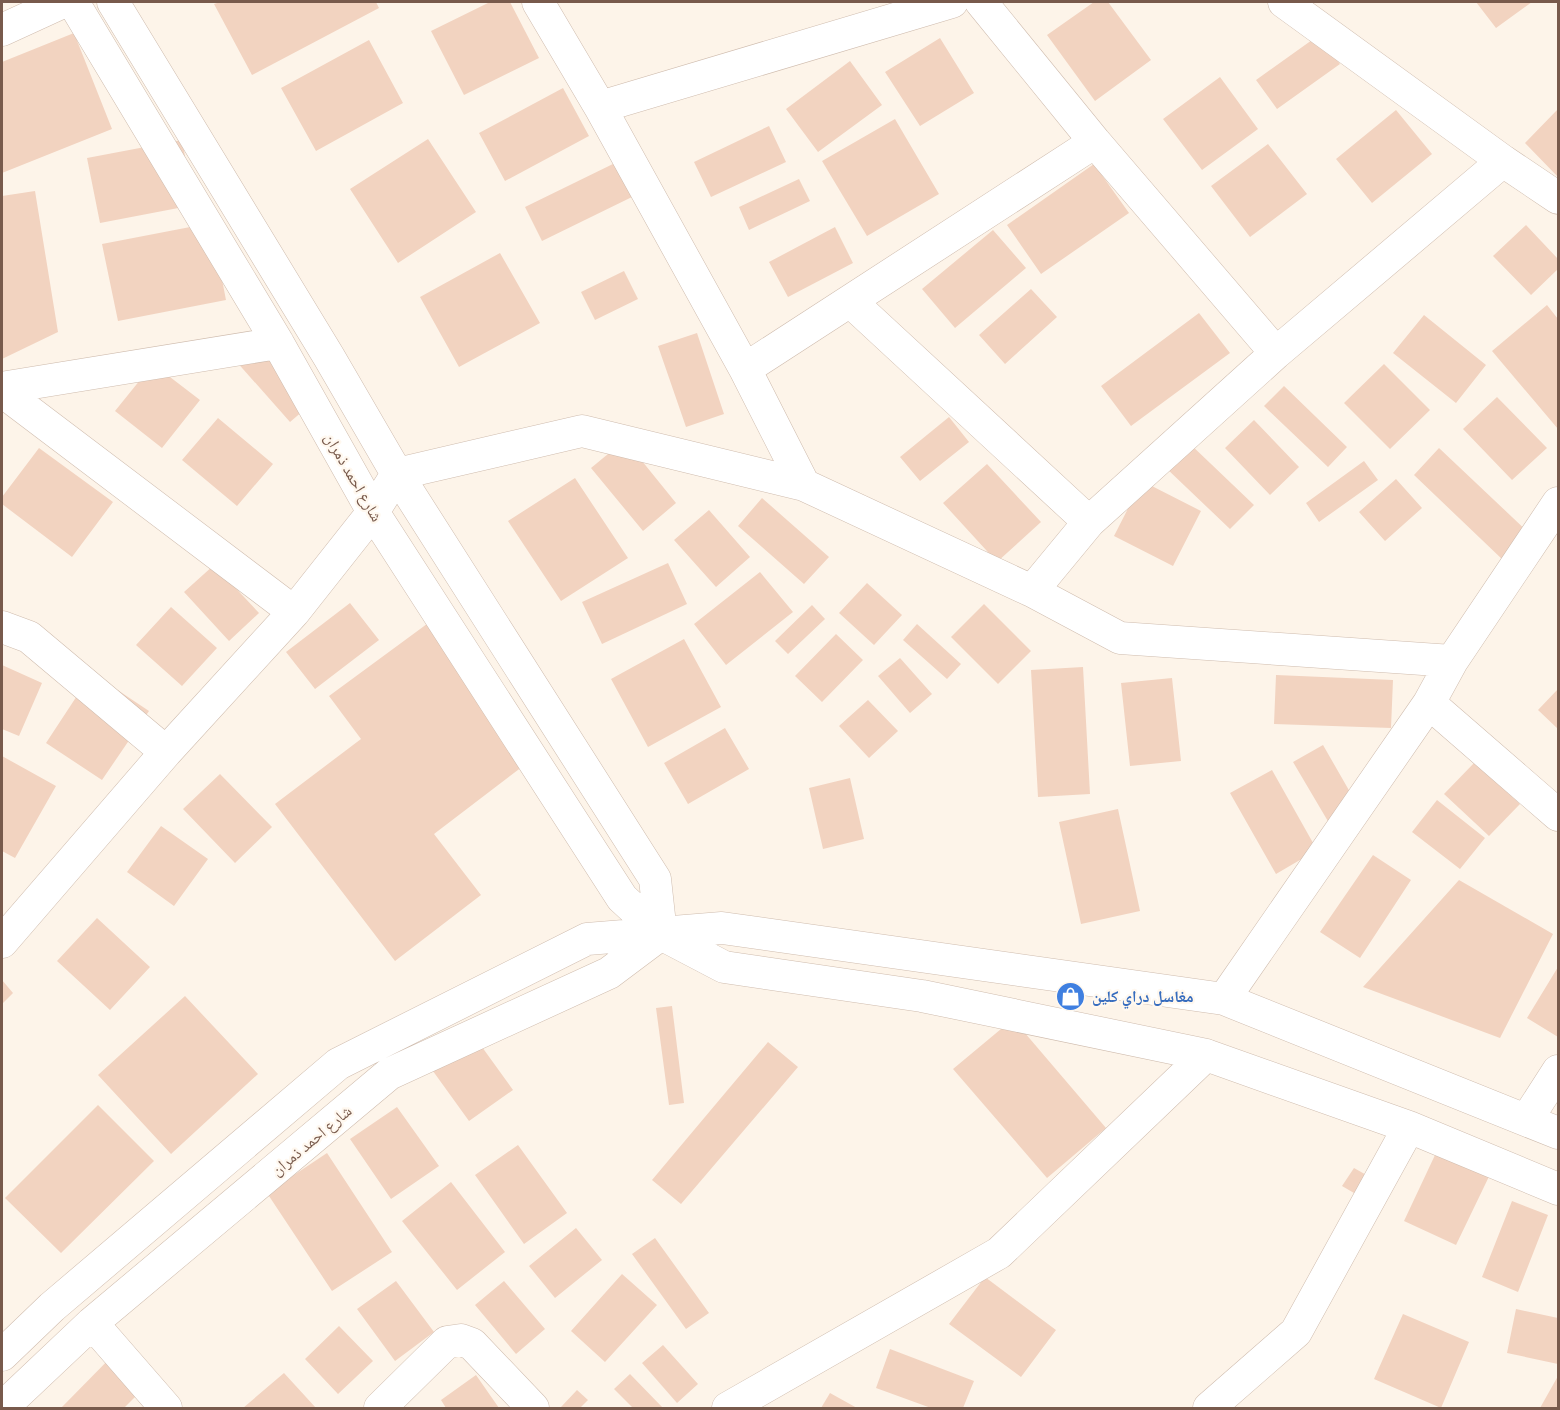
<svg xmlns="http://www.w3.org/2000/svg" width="1560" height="1410" font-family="'Titillium Web','Noto Naskh Arabic',sans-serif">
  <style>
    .building { fill: #f2d3c0 }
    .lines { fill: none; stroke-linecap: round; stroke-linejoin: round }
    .street-casing { stroke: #cfbcae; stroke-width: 33 }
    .street { stroke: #fff; stroke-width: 32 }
    .labels { text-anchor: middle; stroke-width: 4.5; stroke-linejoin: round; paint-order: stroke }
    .street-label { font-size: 16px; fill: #785a4c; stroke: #fff8ef }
    .shop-label { font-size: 16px; font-weight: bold; fill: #366cbe; stroke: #fff8ef; text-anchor: start }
  </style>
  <rect width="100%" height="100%" fill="#fdf4e9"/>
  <path class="building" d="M220,2H376L379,8L252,75L214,4Z
    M490,2H510L539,58L464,95L431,31Z
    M1094,2H1108L1151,60L1095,101L1047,35Z
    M1476,2H1532L1496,28Z
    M74,33L112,129L2,173V62Z
    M1319,35L1340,64L1277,109L1256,80Z
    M940,38L974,93L920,126L885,72Z
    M369,40L403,103L316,151L281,88Z
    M850,61L882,105L818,152L786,109Z
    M1220,77L1258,129L1202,170L1163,119Z
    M563,88L589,136L505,181L479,133Z
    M1558,109V177L1525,143Z
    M1396,110L1432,154L1372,203L1336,159Z
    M895,119L939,194L867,236L822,161Z
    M769,126L786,162L711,197L694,162Z
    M428,139L476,212L398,263L350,189Z
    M182,140L194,205L100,223L87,158Z
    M1268,144L1307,194L1250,237L1211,186Z
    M617,162L634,196L542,241L525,207Z
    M1094,164L1129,213L1041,274L1007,225Z
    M799,179L810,201L749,230L739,207Z
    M35,191L58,332L2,359V196Z
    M211,223L226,300L118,321L102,244Z
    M1526,225L1558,259V269L1531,295L1493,256Z
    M835,227L853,263L788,297L769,262Z
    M993,230L1026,268L955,328L922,289Z
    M500,253L540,323L459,367L420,297Z
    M624,271L638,299L595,320L581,292Z
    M1031,289L1057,317L1005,364L979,335Z
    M1547,305L1558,319V429L1492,351Z
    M1199,313L1230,353L1131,426L1101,386Z
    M1424,315L1486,365L1456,403L1393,353Z
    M260,329L317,399L290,422L220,343Z
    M697,333L724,414L686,427L658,346Z
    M153,364L200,400L162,448L115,411Z
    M1384,364L1430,410L1390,449L1344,403Z
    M1284,386L1347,447L1328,467L1264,406Z
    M1497,397L1547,448L1512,480L1463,429Z
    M949,417L969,442L920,481L900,457Z
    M218,418L273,464L237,506L182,460Z
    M1254,420L1299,467L1270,495L1225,448Z
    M625,440L676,503L643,531L591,468Z
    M1188,442L1254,505L1230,529L1165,467Z
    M39,448L113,502L72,557L2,504V497Z
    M1439,448L1530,534L1504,561L1414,475Z
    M1364,461L1378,480L1319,522L1306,503Z
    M987,464L1041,522L997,562L943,503Z
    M575,478L628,558L561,601L508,521Z
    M1396,479L1422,508L1385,541L1359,512Z
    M1142,481L1201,511L1173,566L1114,536Z
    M762,498L829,557L804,584L738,526Z
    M709,510L750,557L716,587L674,540Z
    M668,563L687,604L602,644L582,602Z
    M214,565L259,613L229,641L184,592Z
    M760,572L793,612L726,665L694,624Z
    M867,583L902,615L874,645L839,613Z
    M350,603L379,640L315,689L286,652Z
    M984,604L1031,651L998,684L951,637Z
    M812,605L825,619L788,654L775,641Z
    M171,607L217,648L182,686L136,645Z
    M431,621L535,757L434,834L481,895L395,961L275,804L361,739L329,696Z
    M917,624L961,664L947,679L903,640Z
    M836,634L863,660L822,702L795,676Z
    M684,639L721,707L648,747L611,679Z
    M900,658L932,694L910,713L878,676Z
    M2,665L42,683L19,736L2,729Z
    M1083,667L1090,794L1038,797L1031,670Z
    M92,673L149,711L102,780L46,743Z
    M1276,675L1393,680L1391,728L1274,724Z
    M1172,678L1181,761L1130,766L1121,683Z
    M1558,689V729L1538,710Z
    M868,700L898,731L869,758L839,726Z
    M725,728L749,769L688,804L664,763Z
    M1323,745L1358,806L1329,823L1293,762Z
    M2,756L56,786L15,858L2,851Z
    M1475,762L1520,804L1489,836L1444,794Z
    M1272,770L1317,850L1276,874L1230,793Z
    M220,774L272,827L235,863L183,809Z
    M850,778L864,839L823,849L809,788Z
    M1437,800L1485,838L1460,869L1412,832Z
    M1118,809L1140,911L1081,924L1059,822Z
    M161,826L208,859L174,906L127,872Z
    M1373,855L1411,880L1360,958L1320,932Z
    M1459,880L1553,934L1500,1038L1363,987Z
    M97,918L150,967L110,1010L57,961Z
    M1558,967V1037L1527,1018Z
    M2,980L13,993L2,1004Z
    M185,996L258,1074L171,1154L98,1075Z
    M672,1006L684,1103L669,1105L656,1008Z
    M1013,1019L1106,1128L1047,1178L953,1069Z
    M469,1029L513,1090L469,1121L425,1060Z
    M768,1042L798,1067L681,1204L652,1180Z
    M98,1105L154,1161L61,1253L5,1198Z
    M397,1107L439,1166L391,1199L350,1139Z
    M1443,1138L1496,1162L1456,1245L1404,1221Z
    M518,1145L567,1213L524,1244L475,1175Z
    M327,1153L392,1252L332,1291L267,1193Z
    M1354,1168L1377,1181L1366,1200L1342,1186Z
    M451,1182L505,1252L457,1290L402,1221Z
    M1512,1201L1548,1215L1518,1292L1482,1277Z
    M576,1228L602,1260L555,1298L529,1266Z
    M655,1238L709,1313L686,1329L632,1254Z
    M622,1274L657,1305L605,1362L571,1331Z
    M985,1277L1056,1330L1021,1377L949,1324Z
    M396,1281L434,1332L395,1361L357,1309Z
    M504,1281L545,1329L516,1354L475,1305Z
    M1516,1309L1558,1318V1364L1507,1353Z
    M1403,1314L1469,1342L1441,1408L1374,1379Z
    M339,1326L373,1361L338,1394L305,1359Z
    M663,1345L698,1384L677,1403L642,1363Z
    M120,1348L152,1380L124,1408H61Z
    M890,1349L974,1381L963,1408H931L876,1388Z
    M284,1373L316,1408H243Z
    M630,1374L663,1408H633L614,1389Z
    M476,1375L499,1408H446L441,1400Z
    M1558,1376V1408H1540Z
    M577,1390L588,1400L580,1408H563L561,1407Z
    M830,1393L857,1408H821Z"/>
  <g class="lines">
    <defs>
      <path id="street" d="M73,2L278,343L373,512L622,898L661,934L724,967L922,996L1206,1055L1409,1127L1558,1189
        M113,2L329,357L397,474L655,879L661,934
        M538,2L600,107L745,369L804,485L1032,591L1120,638L1452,661
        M981,2L1095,142L1276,353
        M1284,2L1503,161L1558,198
        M2,30L63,2
        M600,107L952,2
        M850,301L1089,522
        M745,369L1095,142
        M2,388L278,343
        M2,391L294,612
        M1032,591L1089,522L1276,353L1503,161
        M2,627L29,637L166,752
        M1429,703L1558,815
        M2,942L166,752L294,612L373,512L397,474L582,431L804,485
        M1224,999L1429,703L1452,661L1558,503
        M1527,1119L1558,1071
        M92,1323L166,1408
        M2,1355L52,1307L338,1064L587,939L722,928L1224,999L1558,1133
        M2,1408L92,1323L389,1074L609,973L661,934
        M380,1408L447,1342L461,1340L472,1344L533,1408
        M728,1408L999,1253L1206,1055
        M1209,1408L1296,1332L1409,1127"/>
    </defs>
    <use href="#street" class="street-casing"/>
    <use href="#street" class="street"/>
  </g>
  <defs>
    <symbol id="shop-disc" viewBox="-11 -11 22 22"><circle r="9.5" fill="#3f7fe0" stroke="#fff8ef"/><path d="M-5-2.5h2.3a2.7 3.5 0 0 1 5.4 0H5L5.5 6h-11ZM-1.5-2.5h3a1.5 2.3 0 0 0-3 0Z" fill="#fff"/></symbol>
  </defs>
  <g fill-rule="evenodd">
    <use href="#shop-disc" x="1054" y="980" width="33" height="33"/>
  </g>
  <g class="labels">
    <g class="street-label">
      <text transform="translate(354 477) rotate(60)" y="6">شارع احمد ذمران</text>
      <text transform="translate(311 1140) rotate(-40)" y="6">شارع احمد ذمران</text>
    </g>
    <g class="shop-label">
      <text x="1092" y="1002">مغاسل دراي كلين</text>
    </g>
  </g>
  <rect width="1560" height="1410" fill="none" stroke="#785a4c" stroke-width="6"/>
</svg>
